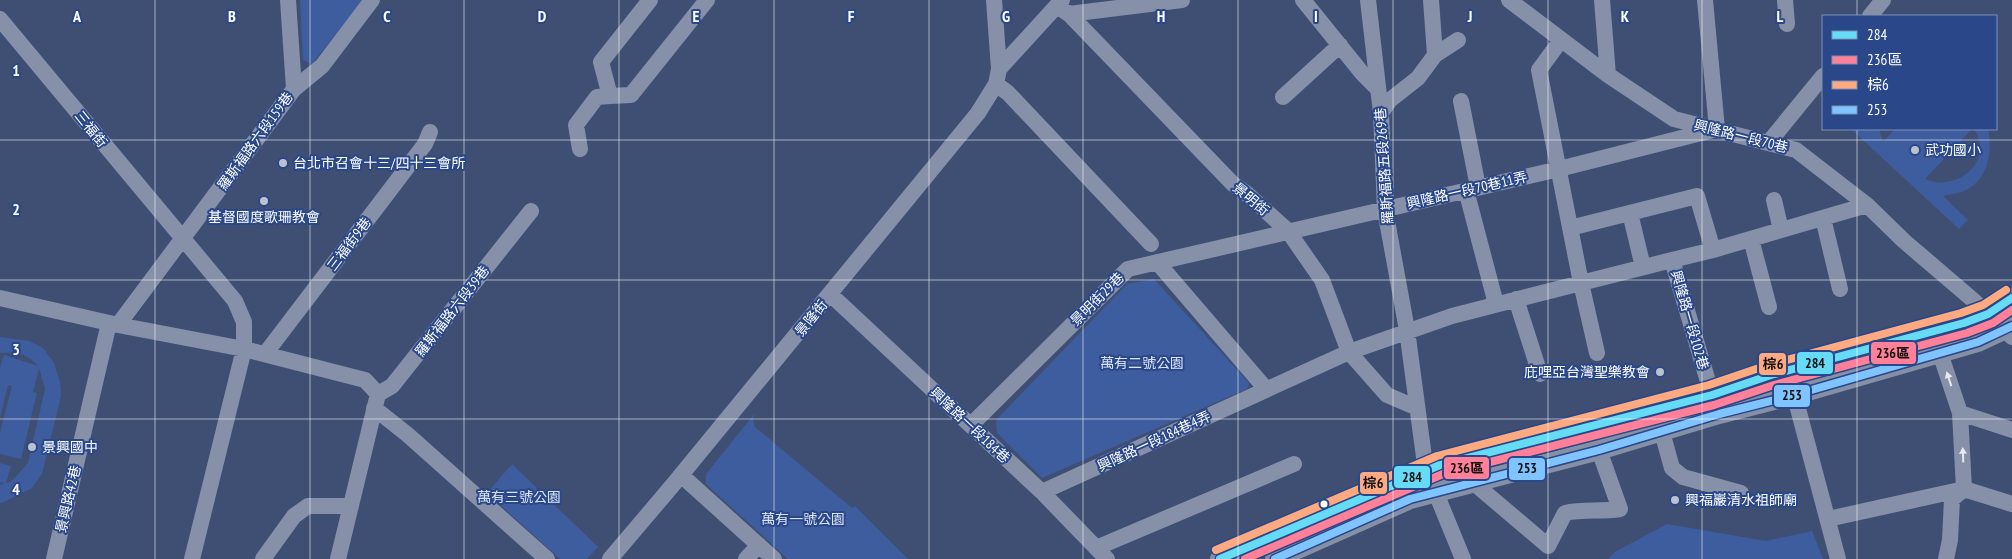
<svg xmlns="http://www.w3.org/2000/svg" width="2012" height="559" font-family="'PT Sans Narrow','Noto Sans TC',sans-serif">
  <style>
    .green { fill: #3e5d9f }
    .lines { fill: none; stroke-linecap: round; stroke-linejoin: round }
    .minor { stroke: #8690a9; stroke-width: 16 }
    .major { stroke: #858fa6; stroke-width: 20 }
    .bus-1-casing { stroke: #294789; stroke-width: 11 }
    .bus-2-casing { stroke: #294789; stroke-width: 11 }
    .bus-3-casing { stroke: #294789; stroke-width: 11 }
    .bus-4-casing { stroke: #294789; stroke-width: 11 }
    .bus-1 { stroke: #66dbf5; stroke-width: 8 }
    .bus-2 { stroke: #ff8098; stroke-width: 8 }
    .bus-3 { stroke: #ffa980; stroke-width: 8 }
    .bus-4 { stroke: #80c4ff; stroke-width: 8 }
    .oneway { fill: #e7e9ee }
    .grid { fill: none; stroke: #fff; stroke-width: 1; stroke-opacity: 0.55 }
    .poi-dot { fill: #bcc1ce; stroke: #294789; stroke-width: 2 }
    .bus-dot { fill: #fff; stroke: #294789; stroke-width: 2 }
    .labels { text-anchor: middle; stroke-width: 4; stroke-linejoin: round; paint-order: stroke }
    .street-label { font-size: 14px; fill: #fff; stroke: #294789 }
    .poi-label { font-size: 14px; fill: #fff; stroke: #294789; text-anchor: start }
    .park-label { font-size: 14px; fill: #dbe4f7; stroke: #294789 }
    .grid-label { font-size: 16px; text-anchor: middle; font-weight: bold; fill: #fff; stroke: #294789; stroke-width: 4; stroke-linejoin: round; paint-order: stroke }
    .line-badge { stroke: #294789; stroke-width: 2 }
    .pale-badge-label { font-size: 14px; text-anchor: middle; font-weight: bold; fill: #111 }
  </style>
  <rect width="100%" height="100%" fill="#3f4f73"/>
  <path class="green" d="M300,0H363L312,64L303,60Z
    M1851,129H1879L1883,142L1895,129H1972L1925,179C1957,193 1995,161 1974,129H1988C1993,152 1988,182 1962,192C1956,194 1949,194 1943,196L1968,220L1959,229Z
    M1154,279L1249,383L1247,389L1042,478L997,433L996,420L1127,284Z
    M0,337L29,341L43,348L54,363L60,382L61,396L42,474L32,488L2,503H0V485L4,483L0,482V463L11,466L6,483L11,482L28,463L45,389L39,368L33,392L37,393L21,459L0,454V432L12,386L8,385L0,418V368L4,355L38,366C28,354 15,351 0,353Z
    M755,413L753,419L755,427L852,508L855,506L908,559H788L706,484V474Z
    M512,464L598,547L587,559H560L487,493Z
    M1667,524L1766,541L1812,531L1823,559H1608L1615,552Z"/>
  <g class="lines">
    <path class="minor" d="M1303,0L1362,73L1378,89
      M1368,0L1381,113L1385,210L1407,330L1424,457L1427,471L1463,559
      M1509,0L1608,75L1674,119L1796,150L1867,205L1904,241L1973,300L2012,337
      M1602,0L1608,75
      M1785,0L1787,24
      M1057,6L1069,14L1233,184L1246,193L1288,231L1322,280L1349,352L1387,395L1415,407
      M1069,14L1182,0
      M1870,16L1883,0
      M0,19L235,301L244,322V349L192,559
      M1435,55L1458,40
      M999,69L1062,0
      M996,84L1008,93L1151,244
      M294,89L322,66L372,0
      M610,96L631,95L707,0
      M1283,97L1340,45
      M1461,101L1478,187
      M1381,113L1390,100L1418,78L1435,55L1431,0
      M1769,142L1823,76
      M580,149L576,125L597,97L610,96L601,62L650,0
      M1466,190L1496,304
      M1774,200L1781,230
      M1630,213L1643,267
      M1823,218L1840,289
      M1570,228L1697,196L1713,250
      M1751,239L1769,307
      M1672,260L1713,250L1867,205
      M1157,262L1266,389
      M830,294L1042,492L1107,559
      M0,298L118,325L244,349L365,380L378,394
      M1516,299L1540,374
      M118,325L294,89L288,0
      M1597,353L1581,283L1672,260L1712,395
      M1940,353L1960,413L1964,489
      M265,354L425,144L430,132
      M1788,371L1838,559
      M374,408L408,435L547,559
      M1960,413L2012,430
      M971,425L1128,269L1559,169L1717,129L1705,0
      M1662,432L1672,468L1683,477L1741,493
      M681,475L774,559
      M1475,484L1548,546L1565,513C1583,509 1601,512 1620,509L1599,450
      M1964,489L2012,504
      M1042,492L1349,352L1452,316L1581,283L1539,70L1561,40
      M1828,519L1964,489
      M1096,548L1294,464
      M54,559L109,323
      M263,559L294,516L308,506H351
      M338,559L378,394L392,386L531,211
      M610,559L672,486L978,113L996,84L999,69L994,0
      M746,559L759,545
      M1946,559L1950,540L1952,499L1964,489"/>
    <path class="major" d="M1220,559L1440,465L1712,395L1771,375L1964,323L1988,314L2012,298
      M1275,559L1410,499L1599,450L1719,414L1794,395L1940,353L1978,342L2012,326"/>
    <defs>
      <path id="bus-1" d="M1220,559L1440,465L1712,395L1771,375L1964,323L1988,314L2012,298"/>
      <path id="bus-2" d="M1245,559L1443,474L1714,405L1774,385L1967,333L1993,323L2012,310"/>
      <path id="bus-3" d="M1216,550L1437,456L1709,385L1768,365L1961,313L1983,305L2006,290"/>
      <path id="bus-4" d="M1275,559L1410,499L1599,450L1719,414L1794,395L1978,342L2012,326"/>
    </defs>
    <use href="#bus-1" class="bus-1-casing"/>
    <use href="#bus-2" class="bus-2-casing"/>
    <use href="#bus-3" class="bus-3-casing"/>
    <use href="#bus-4" class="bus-4-casing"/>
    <use href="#bus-1" class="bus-1"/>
    <use href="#bus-2" class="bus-2"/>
    <use href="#bus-3" class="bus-3"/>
    <use href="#bus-4" class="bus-4"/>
  </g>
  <defs><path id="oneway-solid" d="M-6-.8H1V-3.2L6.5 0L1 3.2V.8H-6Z" transform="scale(1.25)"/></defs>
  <g class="oneway">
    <use href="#oneway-solid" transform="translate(1949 379) rotate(-108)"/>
    <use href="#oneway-solid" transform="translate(1963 455) rotate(-92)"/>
  </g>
  <path class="grid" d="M155,0V559M310,0V559M464,0V559M619,0V559M774,0V559M929,0V559M1083,0V559M1238,0V559M1393,0V559M1548,0V559M1702,0V559M1857,0V16M1857,129V559M0,140H2012M0,280H2012M0,419H2012"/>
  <g class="poi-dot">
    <circle cx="1915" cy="150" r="5"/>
    <circle cx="283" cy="163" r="5"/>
    <circle cx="264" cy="201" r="5"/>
    <circle cx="1660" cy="372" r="5"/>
    <circle cx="32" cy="447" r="5"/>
    <circle cx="1675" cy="500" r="5"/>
  </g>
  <circle class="bus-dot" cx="1324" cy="504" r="4.5"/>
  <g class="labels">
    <g class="street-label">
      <text transform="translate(91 129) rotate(51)" y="5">三福街</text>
      <text transform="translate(1741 136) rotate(14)" y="5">興隆路一段70巷</text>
      <text transform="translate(255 141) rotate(-54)" y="5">羅斯福路六段159巷</text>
      <text transform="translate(1384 166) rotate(-94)" y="5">羅斯福路五段269巷</text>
      <text transform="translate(1467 190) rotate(-13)" y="5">興隆路一段70巷11弄</text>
      <text transform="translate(1251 199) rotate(40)" y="5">景明街</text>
      <text transform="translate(349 244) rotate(-53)" y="5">三福街9巷</text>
      <text transform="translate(1097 299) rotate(-45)" y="5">景明街29巷</text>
      <text transform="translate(452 311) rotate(-52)" y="5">羅斯福路六段39巷</text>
      <text transform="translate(811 318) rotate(-51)" y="5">景隆街</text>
      <text transform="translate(1690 320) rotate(74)" y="5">興隆路一段102巷</text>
      <text transform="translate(970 425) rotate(43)" y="5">興隆路一段184巷</text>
      <text transform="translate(1154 441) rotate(-25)" y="5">興隆路一段184巷4弄</text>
      <text transform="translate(68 499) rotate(-77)" y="5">景興路42巷</text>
    </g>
    <g class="poi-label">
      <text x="1925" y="155">武功國小</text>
      <text x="293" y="168">台北市召會十三/四十三會所</text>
      <text x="264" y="222" text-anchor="middle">基督國度歌珊教會</text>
      <text x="1650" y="377" text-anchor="end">庇哩亞台灣聖樂教會</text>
      <text x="42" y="452">景興國中</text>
      <text x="1685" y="505">興福巖清水祖師廟</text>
    </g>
    <g class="park-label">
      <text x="1142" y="368">萬有二號公園</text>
      <text x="519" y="502">萬有三號公園</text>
      <text x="803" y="524">萬有一號公園</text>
    </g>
  </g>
  <g class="grid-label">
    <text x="77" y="22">A</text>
    <text x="232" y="22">B</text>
    <text x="387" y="22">C</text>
    <text x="542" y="22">D</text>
    <text x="696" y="22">E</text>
    <text x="851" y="22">F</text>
    <text x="1006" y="22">G</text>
    <text x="1161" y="22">H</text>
    <text x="1316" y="22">I</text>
    <text x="1470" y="22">J</text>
    <text x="1625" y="22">K</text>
    <text x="1780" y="22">L</text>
    <text x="16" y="76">1</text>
    <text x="16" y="215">2</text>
    <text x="16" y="355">3</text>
    <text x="16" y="495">4</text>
  </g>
  <g class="line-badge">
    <rect x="1870" y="341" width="47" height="24" rx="5" fill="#ff8098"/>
    <rect x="1796" y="351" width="38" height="24" rx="5" fill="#66dbf5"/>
    <rect x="1758" y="352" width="29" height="24" rx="5" fill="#ffa980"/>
    <rect x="1773" y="384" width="38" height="24" rx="5" fill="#80c4ff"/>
    <rect x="1443" y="456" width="47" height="24" rx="5" fill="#ff8098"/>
    <rect x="1508" y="457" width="38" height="24" rx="5" fill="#80c4ff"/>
    <rect x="1393" y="465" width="38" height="24" rx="5" fill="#66dbf5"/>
    <rect x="1359" y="471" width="29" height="24" rx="5" fill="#ffa980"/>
  </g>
  <g class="pale-badge-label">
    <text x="1893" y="358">236區</text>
    <text x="1815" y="368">284</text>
    <text x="1773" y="369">棕6</text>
    <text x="1792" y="400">253</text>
    <text x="1467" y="473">236區</text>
    <text x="1527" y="473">253</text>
    <text x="1412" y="482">284</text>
    <text x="1373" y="488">棕6</text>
  </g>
  <rect x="1822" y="15" width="175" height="115" fill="#294789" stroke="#7f91b8"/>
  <rect x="1832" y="31" width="25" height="8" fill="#66dbf5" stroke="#7f91b8"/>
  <text x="1867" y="40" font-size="15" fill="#ffffff">284</text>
  <rect x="1832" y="56" width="25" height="8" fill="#ff8098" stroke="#7f91b8"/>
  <text x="1867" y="65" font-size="15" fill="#ffffff">236區</text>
  <rect x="1832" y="81" width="25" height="8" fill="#ffa980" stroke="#7f91b8"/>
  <text x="1867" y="90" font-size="15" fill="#ffffff">棕6</text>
  <rect x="1832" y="106" width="25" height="8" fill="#80c4ff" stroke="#7f91b8"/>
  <text x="1867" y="115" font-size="15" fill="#ffffff">253</text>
</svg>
